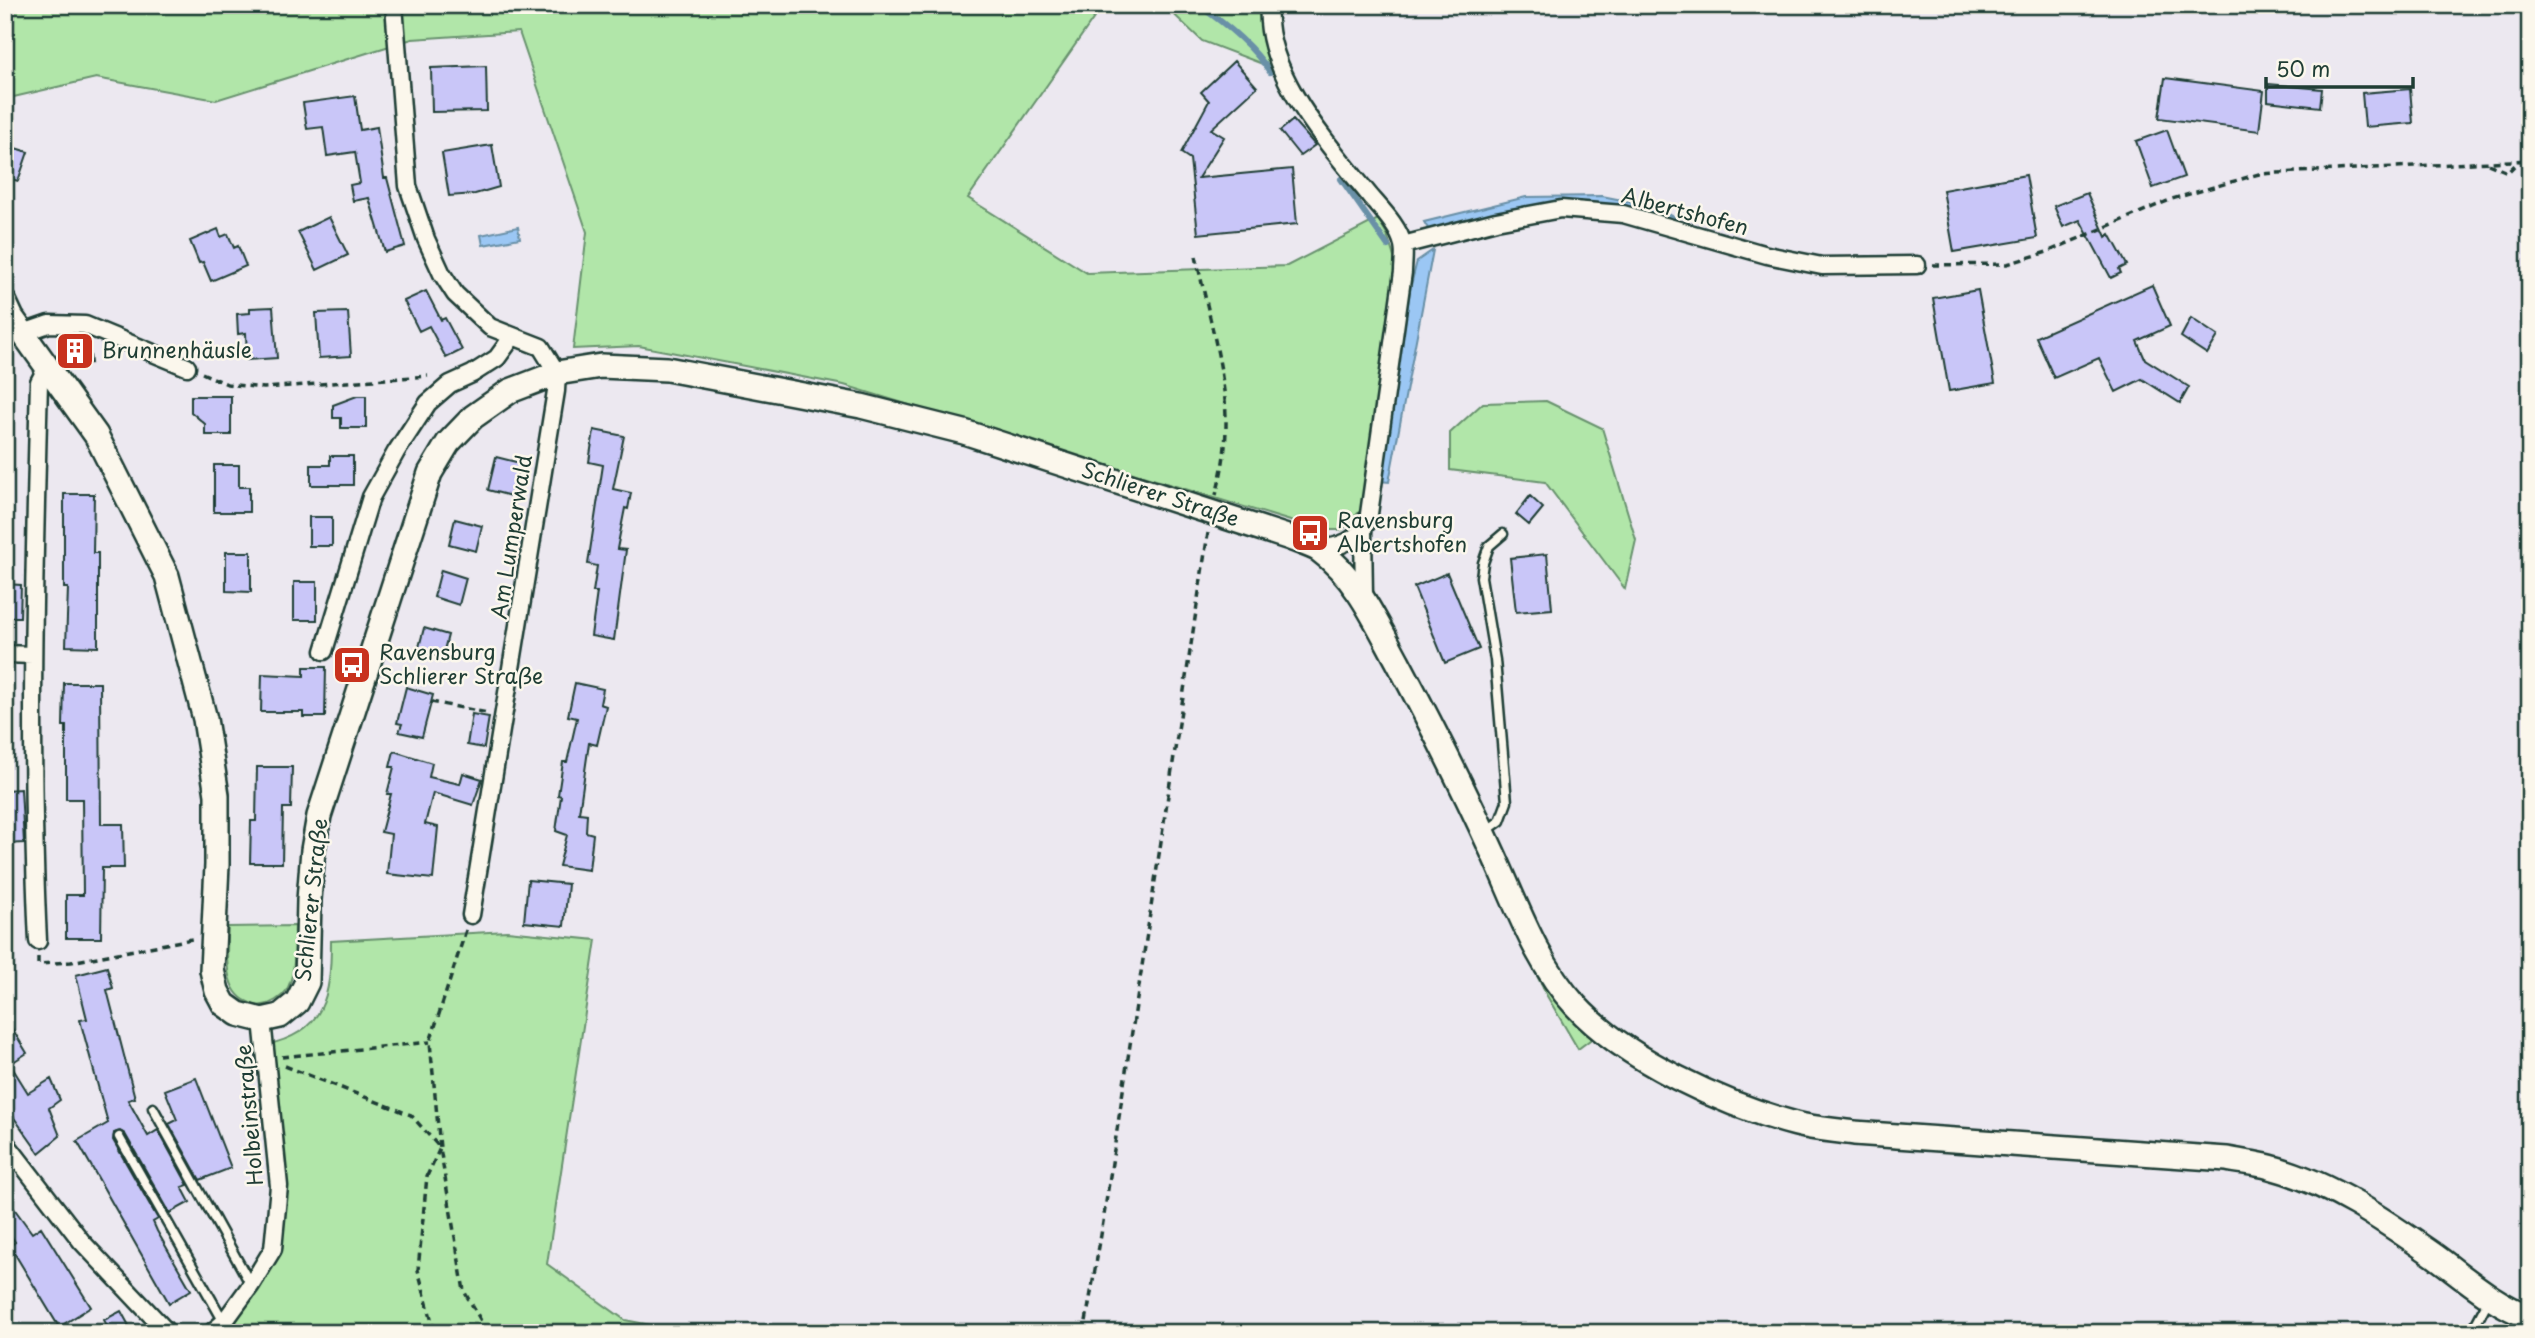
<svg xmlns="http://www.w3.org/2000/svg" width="2535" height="1338" font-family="'Playpen Sans',sans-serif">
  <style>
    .green { fill: #b1e6a9; stroke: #68926e; stroke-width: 2 }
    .water { fill: #9bc7f4; stroke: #6990a7; stroke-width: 2 }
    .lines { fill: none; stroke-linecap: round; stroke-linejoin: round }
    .stream { stroke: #6990a7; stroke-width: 6 }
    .building { fill: #c9c6f8; stroke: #1f3d34; stroke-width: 2 }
    .lane-casing { stroke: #1f3d34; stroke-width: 13 }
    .street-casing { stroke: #1f3d34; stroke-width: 21 }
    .secondary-casing { stroke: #1f3d34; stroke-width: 28 }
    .path { stroke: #1f3d34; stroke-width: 3.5; stroke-dasharray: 7 5; stroke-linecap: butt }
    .lane { stroke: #fbf7ec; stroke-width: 8 }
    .street { stroke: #fbf7ec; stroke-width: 16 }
    .secondary { stroke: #fbf7ec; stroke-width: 23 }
    .labels { text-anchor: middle; stroke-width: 5; stroke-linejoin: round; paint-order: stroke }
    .street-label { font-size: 21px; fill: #1f3d34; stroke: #fbf7ec }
    .poi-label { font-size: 21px; fill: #1f3d34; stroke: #fbf7ec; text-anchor: start }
  </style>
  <rect width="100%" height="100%" fill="#ece8f0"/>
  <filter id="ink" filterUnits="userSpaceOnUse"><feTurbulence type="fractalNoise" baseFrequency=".0143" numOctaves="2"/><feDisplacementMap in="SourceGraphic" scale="14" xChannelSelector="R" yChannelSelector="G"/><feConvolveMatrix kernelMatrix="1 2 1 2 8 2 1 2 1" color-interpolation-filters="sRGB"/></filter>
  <g filter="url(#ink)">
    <path class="green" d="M5,5H1103L968,198L1087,273L1287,266L1378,219L1387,234L1396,264L1362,509L1342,530H1320L844,385L639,346L573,349L587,232L519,32L412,39L216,100L96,78L5,99Z
      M1164,5H1262V37L1273,68L1202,41Z
      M1546,401L1602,428L1636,540L1625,589L1545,482L1450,470V433L1483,403Z
      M295,926C294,946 297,973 286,991C281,998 271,1004 263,1005C256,1007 254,1005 248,1002C222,990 227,952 228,927Z
      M507,931L596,940L547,1264L625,1320L691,1333H211L273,1249L279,1186L265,1045C325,1033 331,996 331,941Z
      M1517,935L1594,1037L1578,1049L1547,996Z"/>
    <path class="water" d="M1602,196L1647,205L1675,217L1673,222L1571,204L1525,207L1430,232L1424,222L1526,197Z
      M518,227L520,238L483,245L481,235Z
      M1433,250L1389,482L1380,481L1411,285L1417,261Z"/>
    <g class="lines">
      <path class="stream" d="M1198,5C1225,23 1252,45 1270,72
        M1341,179L1388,246"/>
    </g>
    <path class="building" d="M1234,61L1257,87L1211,129L1224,137L1198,178L1292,169L1297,224L1198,234L1190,159L1181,153L1209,101L1201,92Z
      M486,66L487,111L432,112L431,68Z
      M2165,78L2264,91L2259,131L2159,118Z
      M2268,84L2322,89L2320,107L2268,101Z
      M2410,89L2413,123L2365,127L2362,93Z
      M355,96L360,130L377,127L384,178H387L405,246L385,252L369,198L353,201L350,185L360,183L355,152L327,156L323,127L307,129L303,103Z
      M1293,120L1315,145L1300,156L1280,131Z
      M2167,130L2184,177L2153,188L2136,141Z
      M5,145L28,152L18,181L5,177Z
      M492,145L499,187L475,194L449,196L442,153Z
      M2026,175L2037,238L1954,252L1943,190Z
      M2087,193L2106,237L2110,234L2127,265L2119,269L2121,273L2111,278L2080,220L2063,227L2054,206Z
      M329,217L348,255L317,270L298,232Z
      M218,229L221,237L228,234L234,248L238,246L246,266L211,281L203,262L199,263L190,241Z
      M2152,285L2170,326L2137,341L2145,359L2189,387L2180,403L2142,379L2116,392L2099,358L2054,378L2036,337Z
      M1978,290L1995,383L1949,391L1933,298Z
      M426,291L441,320L445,318L462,350L446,358L429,326L419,331L404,301Z
      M273,307L277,358L247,360L246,333L238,334L237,314L250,313V308Z
      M348,312L351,356L319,358L316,313Z
      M2191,318L2218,336L2207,354L2181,337Z
      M85,336L88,337L91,363L64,366L59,339Z
      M191,396H231V435H205V424L191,412Z
      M357,396H366V428H341V418H333V405Z
      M594,430L624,436L613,489L631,493L628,509L625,508L617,549L626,550L614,640L591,636L597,592H593L597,566L588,564L603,465L589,462Z
      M330,456H353V485H311V465H330Z
      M496,457L520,463L511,496L488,490Z
      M214,465H239V487H249V512H214Z
      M64,494H94L93,553H98V647L66,646L68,588H64Z
      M1530,496L1543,508L1529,525L1516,514Z
      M309,517H332V546H309Z
      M455,519L482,526L476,551L449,544Z
      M226,552H251V592L226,591Z
      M1547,554L1552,609L1516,612L1510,558Z
      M441,570L466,578L459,605L434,597Z
      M1447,573L1479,649L1445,663L1414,587Z
      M294,582H317V620H294Z
      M5,584L21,585L20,617H5Z
      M424,628L448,635L442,658L418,651Z
      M304,667H326L325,717H303V712H261L262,674L304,676Z
      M64,683H100L101,824H123L124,868H102L101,938H66V895H83L82,799H66V726H63Z
      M575,683L603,689L600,704L606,706L597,745L589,743L579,813L587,814L586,832L593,834L589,870L559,866L567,835L556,831L561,796L558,795L563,762H567L577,718L568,716Z
      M406,687L433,695L422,737L399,732L402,724L397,723Z
      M472,714L489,717L484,748L467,745Z
      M394,751L432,763L429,777L460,784L463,773L482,779L473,805L433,793L425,824L438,827L433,879L387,874L391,834L381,832L391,794H387L394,767H390Z
      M257,767H292L291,808H283L282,863H250L251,821H256Z
      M21,789L24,843L5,844V790Z
      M528,880L568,884L564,926L524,922Z
      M107,967L113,988L107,990L135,1098L128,1100L148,1136L158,1130L188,1185L182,1187L190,1202L170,1213L125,1134L120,1131L114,1133L113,1140L158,1219L153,1222L157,1231L191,1290L169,1303L77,1141L108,1123L80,1020L87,1019L76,975Z
      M5,1017L27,1053L10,1064L28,1093L51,1079L60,1100L49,1108L60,1136L39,1153L5,1105Z
      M196,1078L231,1168L200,1180L169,1124L177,1120L165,1090Z
      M5,1196L32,1233L41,1227L91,1307L59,1327L10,1246L15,1242L5,1226Z
      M121,1311L133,1333H111L104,1320Z"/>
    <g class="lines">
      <defs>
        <path id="lane" d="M1486,831L1500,821L1507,802L1495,660L1481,577L1483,563L1489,546L1503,534
          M153,1108L251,1285
          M119,1137L224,1322
          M2471,1333L2489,1299"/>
        <path id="street" d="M394,5L408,186L426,239L442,274L455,294L490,327L541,347L557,373L556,391L471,915
          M1269,5C1263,74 1330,146 1370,196C1382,210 1399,227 1403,245C1405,253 1403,264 1403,272L1368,521C1357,541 1340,547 1318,549
          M1403,245L1496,221L1561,209L1623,214L1767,255L1822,266L1917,265
          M23,333L49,324L85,325L187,367
          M1363,530L1364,597
          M324,651L371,497L396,452L428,403L450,384L472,374L497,358L513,336
          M5,654L32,655
          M38,941C29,755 34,569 39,382L47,367
          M5,1142L82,1242L168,1333
          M211,1333L224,1322L251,1285L273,1249L279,1186L262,1020"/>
        <path id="secondary" d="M5,303L12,318L96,435L167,576L205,719L217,795V865L212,970L217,991L224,1004L238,1014L262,1020L280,1016L297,1002L307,982L309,900L313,850L319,816L430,473L448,443L473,417L510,391L557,373L601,366L667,369L861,406L964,432L1290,538C1299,542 1311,545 1319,550C1357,578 1376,622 1398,662C1431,724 1463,787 1492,851C1516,903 1536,963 1575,1005C1625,1060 1725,1105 1796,1124C1815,1129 1835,1130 1854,1133L2227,1159C2241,1162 2256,1163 2270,1167C2331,1183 2384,1220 2435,1256C2464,1277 2495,1305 2530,1317"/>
      </defs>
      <use href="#lane" class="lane-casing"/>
      <use href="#street" class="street-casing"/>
      <use href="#secondary" class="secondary-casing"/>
      <path class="path" d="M2488,164L2508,172L2519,161
        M1196,256C1206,306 1227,375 1226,425C1226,449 1222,472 1216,495
        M1933,265L2007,264L2047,252L2172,199L2259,174L2530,160
        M202,373L227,384L264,388L428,376
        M431,702L488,713
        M466,930L430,1042L440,1148L464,1291L488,1333
        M38,957V964L71,962L192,939
        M282,1057L430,1042
        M285,1066L411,1115L440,1148L427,1176L418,1270L435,1333
        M1084,1333L1101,1235L1208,533"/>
      <use href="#lane" class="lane"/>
      <use href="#street" class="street"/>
      <use href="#secondary" class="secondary"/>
    </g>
  </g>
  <defs>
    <symbol id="building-square" viewBox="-11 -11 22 22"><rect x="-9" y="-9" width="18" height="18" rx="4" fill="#c8321e" stroke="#fbf7ec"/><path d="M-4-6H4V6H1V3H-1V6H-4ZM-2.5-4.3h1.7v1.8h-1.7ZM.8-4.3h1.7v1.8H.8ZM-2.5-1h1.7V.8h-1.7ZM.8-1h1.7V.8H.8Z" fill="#fff"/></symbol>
    <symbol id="bus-square" viewBox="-11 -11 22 22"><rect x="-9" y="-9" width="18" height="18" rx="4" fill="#c8321e" stroke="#fbf7ec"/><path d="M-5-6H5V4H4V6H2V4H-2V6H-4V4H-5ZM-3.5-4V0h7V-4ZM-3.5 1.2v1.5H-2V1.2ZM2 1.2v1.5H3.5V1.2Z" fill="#fff"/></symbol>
  </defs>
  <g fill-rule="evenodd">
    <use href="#building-square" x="53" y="329" width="44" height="44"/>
    <use href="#bus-square" x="1288" y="511" width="44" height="44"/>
    <use href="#bus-square" x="330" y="643" width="44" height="44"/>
  </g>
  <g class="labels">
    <g class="street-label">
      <text transform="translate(1685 212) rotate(15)" y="7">Albertshofen</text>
      <text transform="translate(1160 495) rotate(18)" y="7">Schlierer Straße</text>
      <text transform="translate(512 537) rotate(-81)" y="7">Am Lumperwald</text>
      <text transform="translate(312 900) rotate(-84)" y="7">Schlierer Straße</text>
      <text transform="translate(250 1115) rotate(-95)" y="7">Holbeinstraße</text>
    </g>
    <g class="poi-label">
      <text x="102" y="358">Brunnenhäusle</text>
      <text x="1337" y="528">Ravensburg<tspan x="1337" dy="24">Albertshofen</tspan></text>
      <text x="379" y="660">Ravensburg<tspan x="379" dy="24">Schlierer Straße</tspan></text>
    </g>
  </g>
  <rect width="2535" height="1338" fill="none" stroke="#fbf7ec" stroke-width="28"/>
  <rect x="14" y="14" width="2507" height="1310" fill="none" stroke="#1f3d34" stroke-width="2.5" filter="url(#ink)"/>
  <path d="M2266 77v10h147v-10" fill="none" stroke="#1f3d34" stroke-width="3.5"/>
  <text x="2276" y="77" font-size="21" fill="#1f3d34" stroke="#fbf7ec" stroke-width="5" paint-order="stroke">50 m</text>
</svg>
